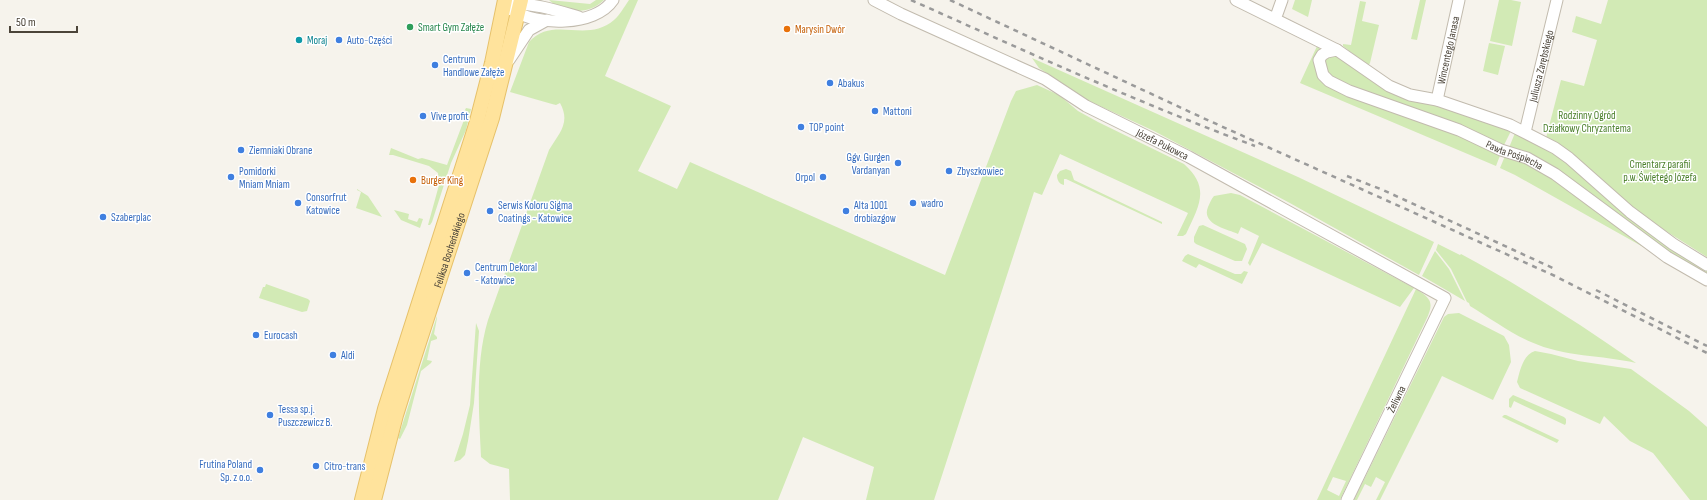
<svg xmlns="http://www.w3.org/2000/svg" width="1707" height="500" font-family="'Sofia Sans Condensed',sans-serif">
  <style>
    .green { fill: #d2eab5; fill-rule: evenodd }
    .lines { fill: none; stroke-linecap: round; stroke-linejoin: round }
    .minor-casing { stroke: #c2bbae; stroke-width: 13 }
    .major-casing { stroke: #e6c16a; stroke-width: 16 }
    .minor { stroke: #fff; stroke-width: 11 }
    .major { stroke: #ffe39c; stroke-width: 14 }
    .rail { stroke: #9a9a9a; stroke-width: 2.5; stroke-dasharray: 5 5; stroke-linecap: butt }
    .leisure-dot { fill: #2e9e5b; stroke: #fff; stroke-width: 1.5 }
    .food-dot { fill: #e8710a; stroke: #fff; stroke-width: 1.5 }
    .culture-dot { fill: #0f9aa8; stroke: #fff; stroke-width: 1.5 }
    .shop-dot { fill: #3f7fe0; stroke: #fff; stroke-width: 1.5 }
    .labels { text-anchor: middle; stroke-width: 3; stroke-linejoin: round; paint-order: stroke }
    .leisure-label { font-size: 11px; fill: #27864d; stroke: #fff; text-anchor: start }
    .food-label { font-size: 11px; fill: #c56008; stroke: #fff; text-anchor: start }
    .culture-label { font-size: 11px; fill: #0d838f; stroke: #fff; text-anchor: start }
    .shop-label { font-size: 11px; fill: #366cbe; stroke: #fff; text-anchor: start }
    .street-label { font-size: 11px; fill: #4b4439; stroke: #fff }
    .park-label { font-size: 11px; fill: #4a7f2a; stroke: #fff }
  </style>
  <rect width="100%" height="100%" fill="#f6f3ec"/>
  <path class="green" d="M549,0L590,4L596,0H604C589,15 564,14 549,0Z
    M629,0H638L605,76L671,106L638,171L677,189L690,162L945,275L1011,101L1016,91L1037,85L1059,95L1078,111L1098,122L1184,164C1211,188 1199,206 1186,234L1183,236H1177L1188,213L1060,154L1042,195L1034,192L934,500H866L874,467L803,437L778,500H510L509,469L490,464L481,457C479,413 475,363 488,320L549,150C559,133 571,123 560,103L556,105L552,104L510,92L529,42C553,15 586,44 614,20C620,15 624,7 629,0Z
    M1295,0H1312L1308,17L1292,9Z
    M1420,0H1426L1417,40L1411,39Z
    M1499,0H1511L1521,2L1512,46L1490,41Z
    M1608,0H1707V257L1631,209L1608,185L1572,154L1546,138L1561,80L1584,86L1597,40L1572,32L1576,16L1601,24Z
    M1360,1L1366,2L1362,21L1379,25L1370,63L1368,66L1343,46V44L1351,45Z
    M1489,43L1505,46L1498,75L1483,71Z
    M1318,44L1320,47C1317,63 1312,74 1326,86L1457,132L1501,153L1496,166L1300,83Z
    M1337,52L1388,88L1512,129L1503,147L1330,79L1322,60Z
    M1032,58L1298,177L1434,242L1419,275L1288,202L1154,131L1087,100L1039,68Z
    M466,108L471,109L466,130L451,163L432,222L430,225H428L439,185L438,173L429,166L393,155H389L391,148L418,159L422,158L447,165L467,112L465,110Z
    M1515,133L1535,140L1707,267V278L1668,255L1556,172L1508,150Z
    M1505,156L1525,161L1556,178L1661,257L1515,175L1500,168Z
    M1066,169L1071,171L1074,180L1162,222V224L1066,179H1064V185C1059,184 1057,180 1057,175L1060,171Z
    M357,189L368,196L382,217L356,208L361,192L357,190Z
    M1231,193L1240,195L1414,288L1400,307L1262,243L1250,266L1248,263L1259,236L1241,227L1238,234C1226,229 1201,224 1208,207C1210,203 1211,199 1214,196Z
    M394,210L409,214L408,219L417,222L419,218L423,219L420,228L401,220Z
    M1203,225L1245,244L1247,249L1242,261H1235L1196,244L1194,242V237L1199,226Z
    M1438,244L1460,255L1461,254C1522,287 1579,323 1636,363C1602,355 1564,357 1531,342C1510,333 1490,318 1470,306L1469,303L1467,302L1451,269L1436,250Z
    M1435,251L1449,269L1465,301L1422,276Z
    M1188,254L1235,274H1241L1244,271L1248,272L1242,284L1199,264L1196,268L1182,261L1185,256Z
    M266,284L308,299L310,301L307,311L302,312L259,298L263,287H265Z
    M1416,289C1432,299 1434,303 1426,320L1340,500H1317ZM1333,477L1346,481L1339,496L1327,490Z
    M1459,313L1504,336L1509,345L1511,362L1493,400L1442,376L1380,500H1376L1385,482L1376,477L1371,487L1365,484L1357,500H1354L1444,317L1448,314Z
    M437,316V318L434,334L437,337V339L431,341L427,360L432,361L431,363L421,371L407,425L400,439L398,438Z
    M476,323L479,331L474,403L468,441L465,455L460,460L454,462L463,434L470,405Z
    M1535,351L1551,354L1578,361L1631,369L1689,411L1707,427V500H1690L1653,453L1630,441L1604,416L1600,424L1520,388L1517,382C1520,370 1523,355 1535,351Z
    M1513,395L1564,417L1566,419V423L1565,425L1514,401L1511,408L1509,407V399Z
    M1504,415H1506L1559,440L1557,443L1502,417Z"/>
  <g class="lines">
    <defs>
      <g id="minor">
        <path id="s1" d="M874,0L901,14L1045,79L1086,106L1189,157L1445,298L1347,500"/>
        <path d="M1236,0L1337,50L1389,86L1410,95L1437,100L1510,125L1555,148L1569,158L1630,212L1673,244L1707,265"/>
        <path d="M512,4C534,3 558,11 579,17"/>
        <path d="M512,10C537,26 595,27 613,0"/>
        <path d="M1274,18L1277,14L1282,0"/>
        <path id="s2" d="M1337,50L1327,52L1322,55L1319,60L1323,75L1329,81L1349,91L1459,130L1501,150L1527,158L1555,174L1667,257L1707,280"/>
        <path d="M509,60L529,30L547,20"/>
        <path id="s3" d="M1437,100L1459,0"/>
        <path id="s4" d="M1525,132L1557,0"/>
      </g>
      <g id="major">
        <path d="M362,500L385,409L476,125L492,63L505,0"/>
        <path id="s5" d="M374,500L396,415L412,364L492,118L521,0"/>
      </g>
    </defs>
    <use href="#minor" class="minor-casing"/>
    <use href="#major" class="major-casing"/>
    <use href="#minor" class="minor"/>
    <use href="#major" class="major"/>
    <path class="rail" d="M911,0C1025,51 1139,103 1255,146
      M950,0L1203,118L1555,276L1707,353
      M1347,176L1383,190L1555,269
      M1596,290L1707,346"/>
  </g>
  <circle class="leisure-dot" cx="410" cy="27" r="4"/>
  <g class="food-dot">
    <circle cx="787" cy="29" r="4"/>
    <circle cx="413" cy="180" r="4"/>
  </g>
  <circle class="culture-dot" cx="299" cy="40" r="4"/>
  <g class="shop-dot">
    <circle cx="339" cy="40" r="4"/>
    <circle cx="435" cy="65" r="4"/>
    <circle cx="830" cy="83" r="4"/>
    <circle cx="875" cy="111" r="4"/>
    <circle cx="423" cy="116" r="4"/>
    <circle cx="801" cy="127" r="4"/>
    <circle cx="241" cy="150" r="4"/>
    <circle cx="898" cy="163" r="4"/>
    <circle cx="949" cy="171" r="4"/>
    <circle cx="231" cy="177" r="4"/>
    <circle cx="823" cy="177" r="4"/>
    <circle cx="298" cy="203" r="4"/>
    <circle cx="913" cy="203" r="4"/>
    <circle cx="490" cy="211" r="4"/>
    <circle cx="846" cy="211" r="4"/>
    <circle cx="103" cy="217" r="4"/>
    <circle cx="467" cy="273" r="4"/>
    <circle cx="256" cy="335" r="4"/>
    <circle cx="333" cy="355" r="4"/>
    <circle cx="270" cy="415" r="4"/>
    <circle cx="316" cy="466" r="4"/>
    <circle cx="260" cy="470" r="4"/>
  </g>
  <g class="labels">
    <g class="leisure-label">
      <text x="418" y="31">Smart Gym Załęże</text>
    </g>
    <g class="food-label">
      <text x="795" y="33">Marysin Dwór</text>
      <text x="421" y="184">Burger King</text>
    </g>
    <g class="culture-label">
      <text x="307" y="44">Moraj</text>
    </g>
    <g class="shop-label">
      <text x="347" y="44">Auto-Części</text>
      <text x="443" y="63">Centrum<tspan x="443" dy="13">Handlowe Załęże</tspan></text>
      <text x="838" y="87">Abakus</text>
      <text x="883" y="115">Mattoni</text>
      <text x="431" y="120">Vive profit</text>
      <text x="809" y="131">TOP point</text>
      <text x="249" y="154">Ziemniaki Obrane</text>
      <text x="890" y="161" text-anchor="end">Ggv. Gurgen<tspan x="890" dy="13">Vardanyan</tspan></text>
      <text x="239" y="175">Pomidorki<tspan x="239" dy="13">Mniam Mniam</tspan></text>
      <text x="957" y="175">Zbyszkowiec</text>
      <text x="815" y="181" text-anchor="end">Orpol</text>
      <text x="306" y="201">Consorfrut<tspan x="306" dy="13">Katowice</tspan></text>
      <text x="921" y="207">wadro</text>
      <text x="498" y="209">Serwis Koloru Sigma<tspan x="498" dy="13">Coatings - Katowice</tspan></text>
      <text x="854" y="209">Alta 1001<tspan x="854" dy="13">drobiazgow</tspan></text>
      <text x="111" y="221">Szaberplac</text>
      <text x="475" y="271">Centrum Dekoral<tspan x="475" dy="13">- Katowice</tspan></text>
      <text x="264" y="339">Eurocash</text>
      <text x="341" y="359">Aldi</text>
      <text x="278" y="413">Tessa sp.j.<tspan x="278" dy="13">Puszczewicz B.</tspan></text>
      <text x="252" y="468" text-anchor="end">Frutina Poland<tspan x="252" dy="13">Sp. z o.o.</tspan></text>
      <text x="324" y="470">Citro-trans</text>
    </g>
    <g class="street-label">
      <text dy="4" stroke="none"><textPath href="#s3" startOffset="51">Wincentego Janasa</textPath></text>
      <text dy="4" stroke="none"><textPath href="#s4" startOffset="68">Juliusza Zarębskiego</textPath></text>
      <text dy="4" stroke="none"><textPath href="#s1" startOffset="323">Józefa Pukowca</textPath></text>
      <text dy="4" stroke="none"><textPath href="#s2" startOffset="246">Pawła Pośpiecha</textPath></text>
      <text dy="4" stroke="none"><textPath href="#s5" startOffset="261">Feliksa Bocheńskiego</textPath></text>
      <text transform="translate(1396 399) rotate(-64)" y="4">Żeliwna</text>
    </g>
    <g class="park-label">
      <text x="1587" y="119">Rodzinny Ogród<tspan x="1587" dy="13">Działkowy Chryzantema</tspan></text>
      <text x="1660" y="168">Cmentarz parafii<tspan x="1660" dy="13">p.w. Świętego Józefa</tspan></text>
    </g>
  </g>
  <path d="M10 26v6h67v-6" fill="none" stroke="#4b4439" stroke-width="2"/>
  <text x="16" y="26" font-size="12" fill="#4b4439" stroke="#ffffff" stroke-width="3" paint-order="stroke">50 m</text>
</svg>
